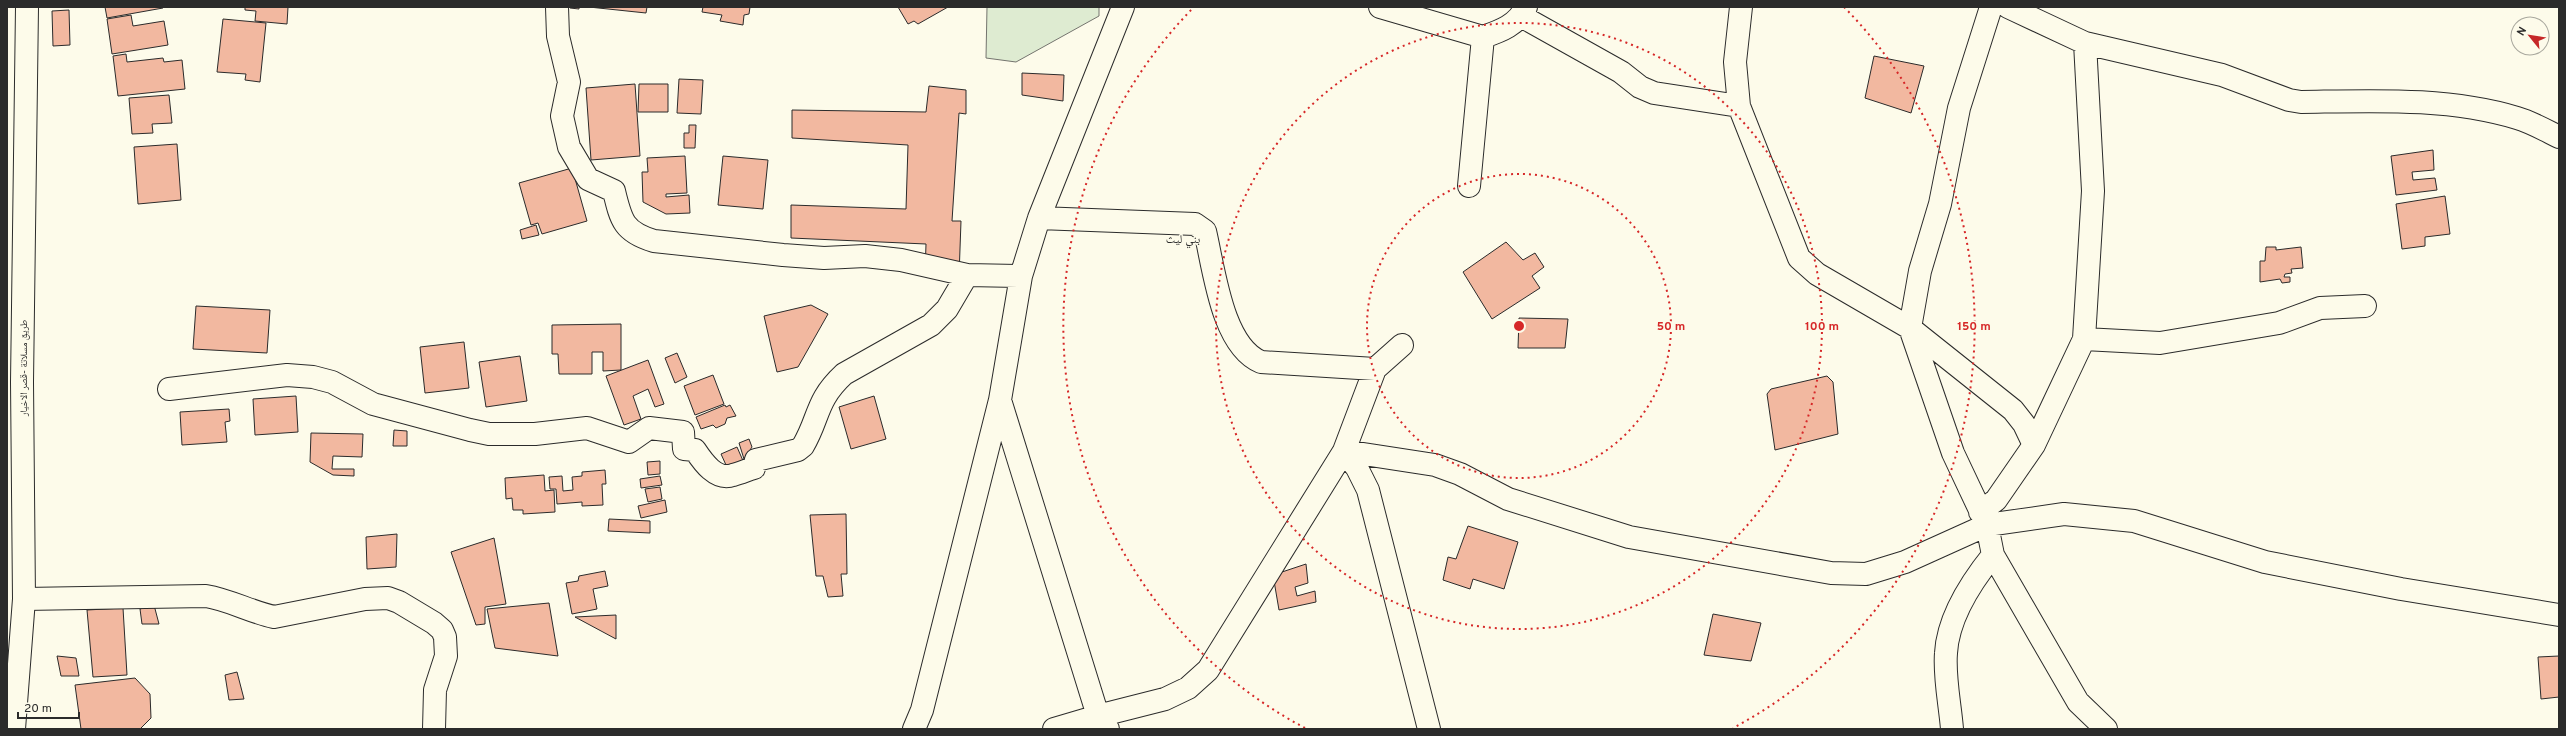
<svg xmlns="http://www.w3.org/2000/svg" width="2566" height="736" font-family="Overpass,'Noto Naskh Arabic',sans-serif">
  <style>
    .green { fill: #deebd1; stroke: #74746e }
    .building { fill: #f2b8a0; stroke: #2b2b2b }
    .lines { fill: none; stroke-linecap: round; stroke-linejoin: round }
    .minor-casing { stroke: #2b2b2b; stroke-width: 24 }
    .major-casing { stroke: #2b2b2b; stroke-width: 24 }
    .minor { stroke: #fdfbea; stroke-width: 22 }
    .major { stroke: #fdfbea; stroke-width: 22 }
    .ring { fill: none; stroke: #d62828; stroke-width: 2; stroke-dasharray: 2 4 }
    .labels { text-anchor: middle; stroke-width: 3; stroke-linejoin: round; paint-order: stroke }
    .street-label { font-size: 10px; fill: #2b2b2b; stroke: #fdfbea }
    .quarter-label { font-size: 12px; fill: #2b2b2b; stroke: #fdfbea }
    .centre { fill: #d62828; stroke: #fdfbea; stroke-width: 2 }
    .ring-label { font-size: 12px; text-anchor: middle; font-weight: bold; fill: #d62828; stroke: #fdfbea; stroke-width: 3; stroke-linejoin: round; paint-order: stroke }
  </style>
  <rect width="100%" height="100%" fill="#fdfbea"/>
  <path class="green" d="M987,7H1099V16L1016,62L986,58Z"/>
  <path class="building" d="M105,7H163V8L107,18Z
    M245,7H288L287,24L255,21L256,11L245,10Z
    M570,7H579V9L570,8Z
    M589,7H647L646,13Z
    M703,7H750L749,14L744,15L743,25L720,21L722,15L702,12Z
    M898,7H948L918,24L914,21L908,24Z
    M69,10L70,45L53,46L52,11Z
    M131,15L133,26L164,21L168,45L112,54L107,19Z
    M223,19L266,23L260,82L245,80L246,74L217,72Z
    M126,54L127,62L163,58L164,62L182,60L185,89L118,96L113,56Z
    M1874,56L1924,66L1911,113L1865,98Z
    M1022,73L1064,75L1063,101L1022,95Z
    M679,79L703,80L701,114L677,113Z
    M635,84L640,156L591,160L586,88Z
    M639,84H668V112H638Z
    M929,86L966,90V114L959,113L952,221H961L959,277L925,274L926,244L791,238V205L906,209L908,145L792,138V110L926,112Z
    M169,95L172,123L152,124L153,133L132,134L129,98Z
    M689,125H696L695,148H684V133H689Z
    M177,144L181,200L138,204L134,147Z
    M2433,150L2434,170L2412,172L2413,180L2435,178L2437,190L2396,195L2391,156Z
    M685,156L687,193L666,194V197L689,195L690,213L666,214L643,202L642,172H648L647,158Z
    M723,156L768,160L763,209L718,205Z
    M572,168L587,221L542,234L538,223L531,225L519,183Z
    M2445,196L2450,234L2425,237V246L2402,249L2396,204Z
    M536,225L539,235L522,239L520,230Z
    M1506,242L1523,260L1535,253L1544,267L1532,276L1540,288L1492,319L1463,272Z
    M2266,247H2276V250L2301,247L2303,268L2291,269L2292,273L2285,274L2284,277H2290V282L2282,283L2280,279L2260,282V261H2265Z
    M811,305L828,314L798,367L777,372L764,316Z
    M196,306L270,310L267,353L193,349Z
    M1519,318L1568,319L1565,348H1518Z
    M621,324V370L603,371V352H592V374H559L558,354H552V325Z
    M464,342L469,388L425,393L420,347Z
    M677,353L687,377L675,383L665,358Z
    M520,356L527,401L486,407L479,362Z
    M648,360L664,404L655,407L648,389L633,396L641,419L624,425L606,376Z
    M713,375L724,404L695,415L684,386Z
    M1827,376L1833,382L1838,434L1775,450L1767,394L1771,389Z
    M296,396L298,432L255,435L253,399Z
    M874,396L886,439L851,449L839,407Z
    M725,405L726,407L730,405L736,416L727,418L725,424L716,428L713,425L701,429L696,417Z
    M229,409L230,421L225,422L227,442L182,445L180,412Z
    M394,430L407,431V446H393Z
    M311,433L363,434L362,457L333,456L332,469H354V476L333,475L310,462Z
    M749,439L752,447L744,459L739,443Z
    M737,447L744,463L731,468L726,465L721,454Z
    M660,461V474L648,475L647,462Z
    M605,470L606,484H602L603,505L582,506V502L557,504L556,489H550L549,477L562,476L563,491L573,490L572,477L582,476V472Z
    M544,475L545,491L554,490L555,512L523,514V510H513L512,498L506,499L505,478Z
    M660,476L662,485L641,488L640,479Z
    M660,487L662,499L648,502L645,489Z
    M665,500L667,512L641,518L638,506Z
    M846,514L847,574H841L843,596L828,597L823,576H816L810,515Z
    M609,519L650,521V533L608,531Z
    M1468,526L1518,542L1504,589L1473,579L1470,589L1443,580L1448,557L1456,559Z
    M397,534L396,567L367,569L366,537Z
    M494,538L506,604L485,607V624L476,625L451,552Z
    M1306,564L1308,583L1295,587L1297,596L1315,591L1316,602L1279,610L1273,575Z
    M605,571L608,586L593,589L597,609L572,614L566,583L578,581L579,576Z
    M549,603L558,656L495,648L487,609Z
    M154,605L159,624H142L140,609Z
    M123,608L127,675L93,677L87,610Z
    M1713,614L1761,623L1751,661L1704,655Z
    M616,615V639L575,617Z
    M57,656L76,658L79,676H61Z
    M2559,656V697L2541,699L2538,657Z
    M237,672L244,699L229,700L225,675Z
    M135,678L150,694L151,718L140,729H81L75,685Z"/>
  <g class="lines">
    <defs>
      <path id="minor" d="M557,7L558,36L569,82L562,116L569,147L588,179L614,191C621,221 624,232 654,241L783,255L824,258L865,256L901,260L967,275L1021,276
        M1380,7L1483,37
        M1741,7L1735,62L1739,106L1799,258L1817,274L1910,328L2013,410L2024,424L2034,445
        M1991,7L1959,108L1940,204L1920,271L1910,328L1953,453L1987,525L1993,555L2078,702L2106,729
        M2008,7L2085,43L2222,75L2289,100L2301,102C2373,101 2447,97 2517,118C2531,122 2545,130 2559,137
        M1521,16L1621,72L1640,87L1654,93L1739,106
        M1469,186L1483,37C1501,31 1517,25 1526,7
        M1039,218L1195,224L1205,231C1214,269 1222,346 1261,362L1375,369
        M2084,339L2160,343L2279,323L2320,308L2365,306
        M1402,345L1375,369L1344,451L1357,468L1368,490L1429,729
        M169,389L287,375L313,377L332,382L373,404L470,430L489,434H535L587,428L629,442L649,428L683,432L684,449L695,450C703,462 716,481 733,475C741,473 747,470 754,468L756,460L798,450L803,446C820,417 815,401 844,374L931,325L947,309L967,275
        M1000,400L1098,716L1165,699L1188,688L1208,670L1344,451L1435,465L1460,474L1508,499L1629,537L1831,573L1866,574L1905,562L1987,525L2064,514L2134,521L2265,562L2401,589L2559,615
        M1980,512L1996,500L2034,445L2084,339L2093,191L2085,43
        M24,599L206,596C230,600 251,612 274,617L365,599L388,598L399,602L434,623L442,630L445,637L446,656L435,690L434,729
        M914,729L922,710L1000,400L1021,276L1039,218L1123,7
        M1054,729L1098,716L1108,729
        M1952,729C1950,704 1944,677 1946,653C1948,617 1972,581 1993,555"/>
      <path id="major" d="M14,729L24,599L22,382L27,7"/>
    </defs>
    <use href="#minor" class="minor-casing"/>
    <use href="#major" class="major-casing"/>
    <use href="#minor" class="minor"/>
    <use href="#major" class="major"/>
  </g>
  <g class="ring">
    <circle cx="1519" cy="326" r="152"/>
    <circle cx="1519" cy="326" r="303"/>
    <path d="M1305 728A455 455 0 0 1 1194 7M1844 7A455 455 0 0 1 1733 728"/>
  </g>
  <g class="labels">
    <g class="street-label">
      <text transform="translate(23 368) rotate(-90)" y="4">طريق مسلاتة -قصر الاخيار</text>
    </g>
    <g class="quarter-label">
      <text x="1183" y="243">بني ليث</text>
    </g>
  </g>
  <circle cx="1519" cy="326" r="6" class="centre"/>
  <g class="ring-label">
    <text x="1671" y="330">50 m</text>
    <text x="1822" y="330">100 m</text>
    <text x="1974" y="330">150 m</text>
  </g>
  <rect width="2566" height="736" fill="none" stroke="#2b2b2b" stroke-width="16"/>
  <g transform="translate(2530 36) rotate(300)"><circle r="19" fill="#fdfbea" stroke="#a9a89e"/>
  <path d="M0-3L7 15L0 10L-7 15Z" fill="#c62828"/>
  <text y="-6" font-size="11" font-weight="bold" text-anchor="middle" fill="#2b2b2b">N</text>
  </g>
  <path d="M18 712v6h61v-6" fill="none" stroke="#2b2b2b" stroke-width="2"/>
  <text x="24" y="712" font-size="12" fill="#2b2b2b" stroke="#fdfbea" stroke-width="3" paint-order="stroke">20 m</text>
</svg>
